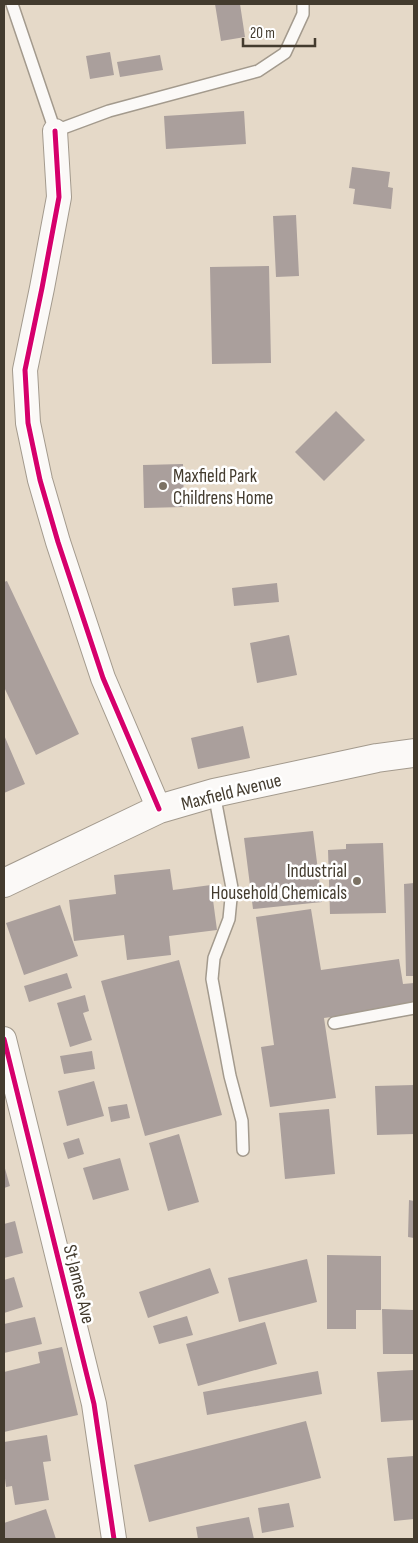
<svg xmlns="http://www.w3.org/2000/svg" width="418" height="1543" font-family="'Sofia Sans Condensed',sans-serif">
  <style>
    .building { fill: #aa9f9c }
    .lines { fill: none; stroke-linecap: round; stroke-linejoin: round }
    .service-casing { stroke: #a39a8d; stroke-width: 14 }
    .minor-casing { stroke: #a39a8d; stroke-width: 26 }
    .secondary-casing { stroke: #a39a8d; stroke-width: 30 }
    .service { stroke: #fbf9f7; stroke-width: 11 }
    .minor { stroke: #fbf9f7; stroke-width: 24 }
    .secondary { stroke: #fbf9f7; stroke-width: 28 }
    .cycleway-casing { stroke: #fff; stroke-width: 8 }
    .cycleway { stroke: #d6006c; stroke-width: 5 }
    .poi-dot { fill: #7c7264; stroke: #fff; stroke-width: 2 }
    .labels { text-anchor: middle; stroke-width: 5; stroke-linejoin: round; paint-order: stroke }
    .poi-label { font-size: 19px; fill: #433b2e; stroke: #fff; text-anchor: start }
    .street-label { font-size: 19px; fill: #433b2e; stroke: #fff }
  </style>
  <rect width="100%" height="100%" fill="#e5d9c8"/>
  <path class="building" d="M215,4H240L245,37L221,41Z
    M110,52L114,75L90,79L86,56Z
    M160,55L163,70L120,77L117,62Z
    M244,111L246,144L166,149L164,116Z
    M352,167L390,172L388,187L393,188L391,209L353,204L355,189L349,188Z
    M296,215L299,276L276,277L273,216Z
    M269,266L271,363L212,364L210,267Z
    M336,411L365,440L324,481L295,452Z
    M183,464L184,507L144,508L143,465Z
    M7,581L79,734L36,755L4,687V582Z
    M277,583L279,602L234,606L232,588Z
    M289,635L297,675L257,683L250,643Z
    M243,726L250,758L198,769L191,738Z
    M4,735L25,784L4,793Z
    M313,831L322,902L253,909L244,838Z
    M383,843L386,913L330,914L328,850L346,849V844Z
    M170,869L173,890L211,885L217,930L169,936L171,955L127,960L124,935L74,941L69,900L116,894L114,875Z
    M414,883V976H406L404,884Z
    M60,905L78,956L24,975L6,923Z
    M311,909L321,970L399,959L403,984L414,983V1004L398,1008L324,1018L336,1098L270,1107L261,1047L274,1045L256,917Z
    M179,960L222,1115L145,1136L101,981Z
    M67,973L72,988L29,1002L24,986Z
    M85,995L89,1011L83,1013L92,1040L70,1047L57,1003Z
    M92,1051L95,1069L64,1074L60,1056Z
    M94,1081L104,1116L67,1126L58,1091Z
    M414,1085V1134L377,1135L375,1086Z
    M127,1104L130,1118L111,1122L108,1107Z
    M329,1109L335,1174L285,1179L279,1113Z
    M179,1134L199,1202L168,1211L149,1143Z
    M79,1138L84,1154L68,1159L63,1143Z
    M120,1158L129,1190L93,1200L83,1168Z
    M4,1165L10,1186L4,1188Z
    M409,1200L414,1201V1238L408,1237Z
    M15,1221L23,1253L4,1258V1224Z
    M327,1255L381,1256V1310H356V1329H327Z
    M307,1259L317,1302L239,1322L228,1278Z
    M210,1268L219,1293L148,1318L139,1292Z
    M14,1277L23,1307L4,1313V1280Z
    M382,1309L414,1310V1354H383Z
    M187,1316L193,1335L159,1344L153,1326Z
    M35,1317L42,1344L4,1353V1324Z
    M265,1322L277,1364L198,1386L186,1344Z
    M62,1347L78,1415L4,1432V1372L40,1363L38,1352Z
    M414,1370V1420L381,1422L377,1372Z
    M318,1371L322,1394L207,1415L203,1392Z
    M306,1421L321,1478L149,1522L134,1465Z
    M47,1435L51,1461L43,1462L49,1500L15,1505L12,1486L6,1487L4,1470V1442Z
    M414,1456V1519L394,1521L387,1458Z
    M289,1503L294,1527L262,1533L258,1508Z
    M46,1509L56,1539H4V1523Z
    M249,1517L254,1539H198L196,1527Z"/>
  <g class="lines">
    <defs>
      <path id="service" d="M12,4L55,131L109,111L258,71L285,53L303,14V4
        M214,793L232,888L229,919L214,958L212,979L230,1076L242,1121L243,1150
        M334,1023L414,1008"/>
      <path id="minor" d="M55,131L59,197L42,288L25,370L28,423L40,480L58,542L103,678L159,809
        M4,1039L94,1404L114,1539"/>
      <path id="secondary" d="M4,883L159,809L214,793L377,758L414,753"/>
    </defs>
    <use href="#service" class="service-casing"/>
    <use href="#minor" class="minor-casing"/>
    <use href="#secondary" class="secondary-casing"/>
    <use href="#service" class="service"/>
    <use href="#minor" class="minor"/>
    <use href="#secondary" class="secondary"/>
    <defs>
      <path id="cycleway" d="M55,131L59,197L42,288L25,370L28,423L40,480L58,542L103,678L159,809
        M4,1039L94,1404L114,1539"/>
    </defs>
    <use href="#cycleway" class="cycleway-casing"/>
    <use href="#cycleway" class="cycleway"/>
  </g>
  <g class="poi-dot">
    <circle cx="163" cy="486" r="5"/>
    <circle cx="357" cy="881" r="5"/>
  </g>
  <g class="labels">
    <g class="poi-label">
      <text x="173" y="482">Maxfield Park<tspan x="173" dy="22">Childrens Home</tspan></text>
      <text x="347" y="877" text-anchor="end">Industrial<tspan x="347" dy="22">Household Chemicals</tspan></text>
    </g>
    <g class="street-label">
      <text transform="translate(231 791) rotate(-14)" y="7">Maxfield Avenue</text>
      <text transform="translate(80 1284) rotate(76)" y="7">St James Ave</text>
    </g>
  </g>
  <rect width="418" height="1543" fill="none" stroke="#433b2e" stroke-width="10"/>
  <path d="M243 38v8h72v-8" fill="none" stroke="#433b2e" stroke-width="2.5"/>
  <text x="250" y="38" font-size="15" fill="#433b2e" stroke="#ffffff" stroke-width="4" paint-order="stroke">20 m</text>
</svg>
